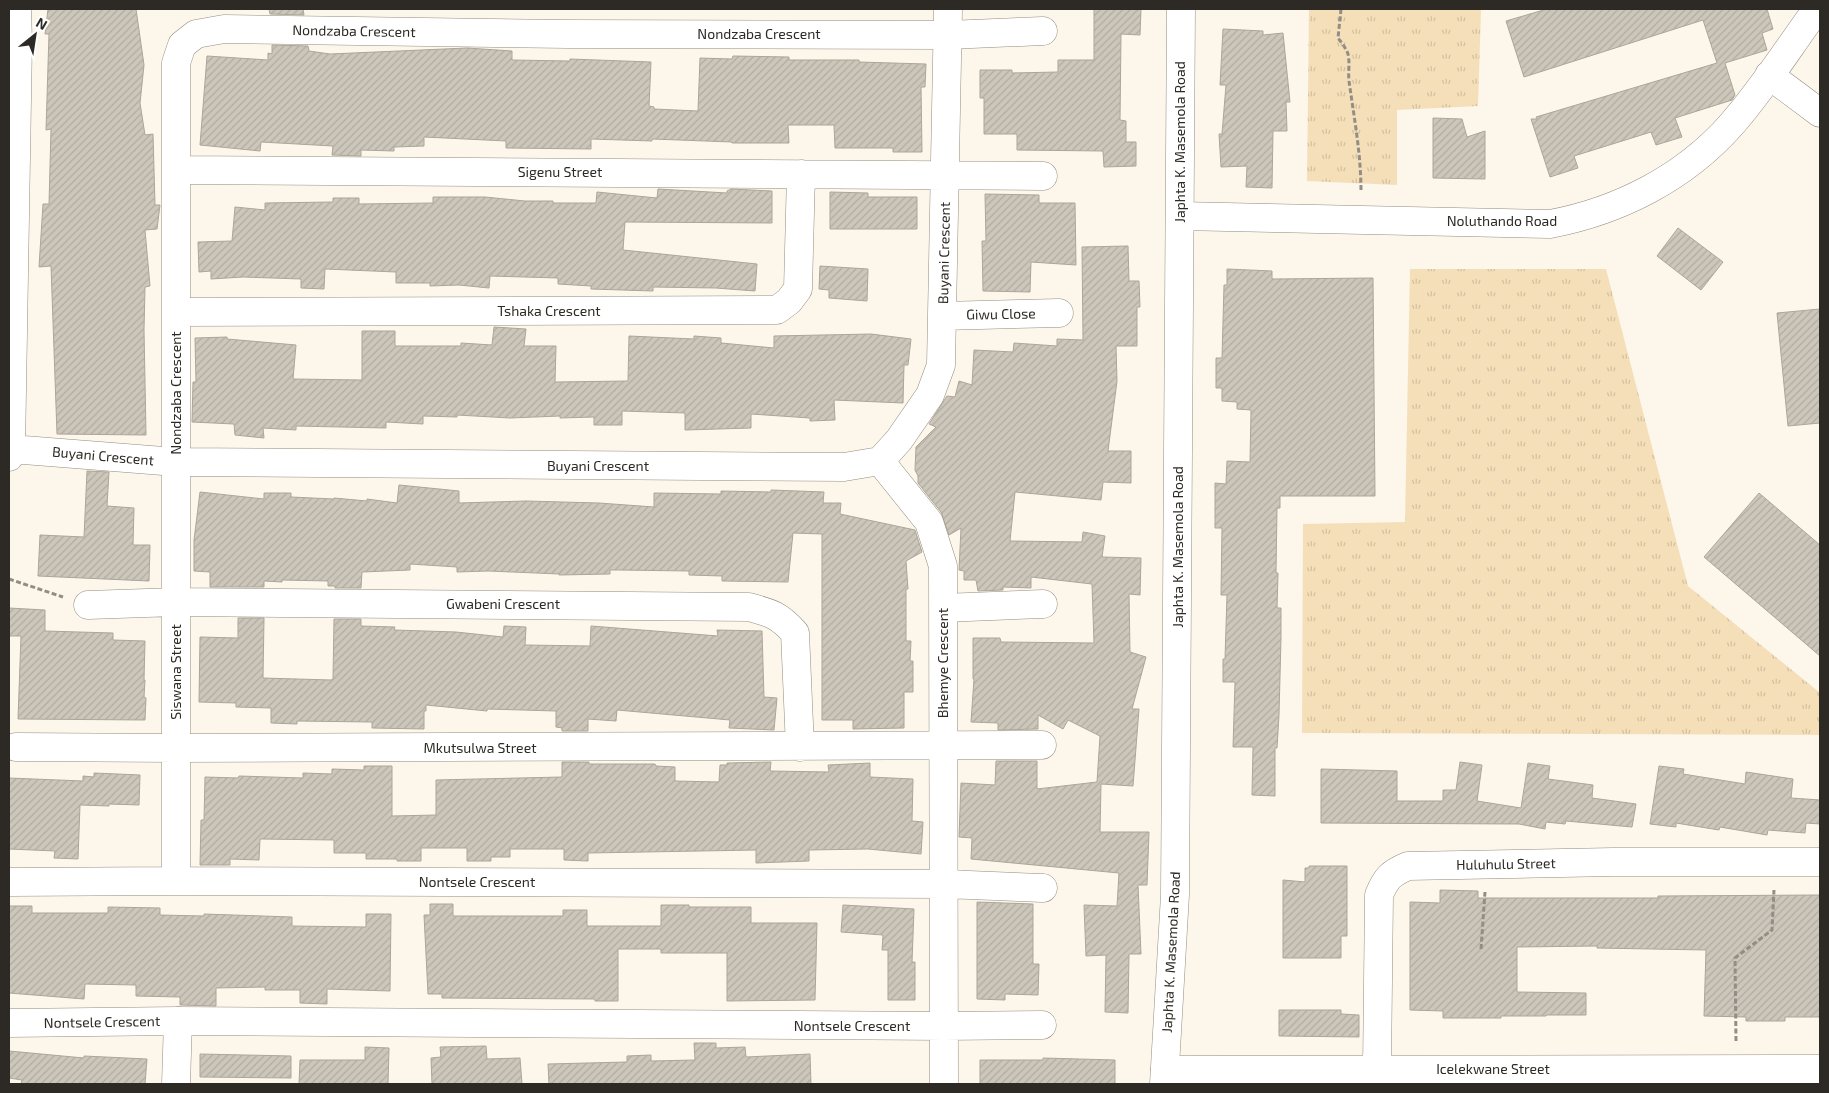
<svg xmlns="http://www.w3.org/2000/svg" width="1829" height="1093" font-family="'Exo 2',sans-serif">
  <style>
    .grass { fill: url(#grass-tufts) }
    .building { fill: url(#building-hatch); stroke: #aca59a }
    .lines { fill: none; stroke-linecap: round; stroke-linejoin: round }
    .street-casing { stroke: #938d81; stroke-width: 29 }
    .secondary-casing { stroke: #938d81; stroke-width: 29 }
    .path { stroke: #928d85; stroke-width: 3; stroke-dasharray: 5 2.5; stroke-linecap: butt }
    .street { stroke: #fff; stroke-width: 28 }
    .secondary { stroke: #fff; stroke-width: 28 }
    .labels { text-anchor: middle; stroke-width: 4; stroke-linejoin: round; paint-order: stroke }
    .street-label { font-size: 14px; fill: #2d2a25; stroke: #fff }
  </style>
  <defs>
    <pattern id="grass-tufts" width="24" height="20" patternUnits="userSpaceOnUse" patternTransform="scale(1.25)"><rect width="24" height="20" fill="#f4dfb9"/><path d="M3 7l-1-3M5 7V3M7 7l1-3M15 17l-1-3M17 17v-4M19 17l1-3" fill="none" stroke="#d2c09f"/></pattern>
    <pattern id="building-hatch" width="6" height="6" patternUnits="userSpaceOnUse" patternTransform="scale(1.25)"><rect width="6" height="6" fill="#cdc7bb"/><path d="M-1 1l2-2M0 6l6-6M5 7l2-2" fill="none" stroke="#b0aba1"/></pattern>
  </defs>
  <rect width="100%" height="100%" fill="#fdf6ea"/>
  <path class="grass" d="M1309,9H1481L1478,106L1397,110V185L1307,181Z
    M1410,269H1606L1688,586L1819,692H1820V735L1302,733L1303,524L1405,522Z"/>
  <path class="building" d="M48,9H136L144,65L140,103L145,135L153,134L155,205H160L157,229L145,230L150,286L145,287L144,330L146,435L57,434L51,266L39,267L43,204H49L51,129L46,130L49,34H45Z
    M269,9H303L304,15L270,14Z
    M1094,9H1141L1140,35L1121,34L1120,120L1126,121V142H1136V166L1104,167L1103,151L1017,150V134H984V98H980V70H1012V73L1058,72V60H1094Z
    M1547,9H1767L1773,29L1762,33L1767,50L1725,63L1735,95L1732,100L1675,118L1682,137L1656,145L1651,132L1574,156L1578,168L1550,177L1531,119H1537L1536,117L1717,63L1703,20L1524,77L1506,21Z
    M1223,29L1263,31V35L1283,33L1290,102H1286L1287,131H1273L1272,188L1246,187L1247,166L1221,167L1219,134H1222L1226,85H1220Z
    M272,45L308,46L309,51L330,54L467,48L512,51V60L570,61V59L651,62L649,106L654,107V109L698,111L700,58L732,59L733,56L789,57V60H859V62L926,64L925,87H921L922,152H893V148H835L834,125H788L789,143H732V142L652,139V141L591,139V149L506,148V141L424,137V146L394,147V151L361,150V156L332,155L333,146L261,142L260,151L200,145L207,56L268,60V53L272,54Z
    M1433,118L1462,119L1467,137L1485,131V179L1433,178Z
    M658,189L727,193V191L731,189L772,191V223L625,222L623,250L757,264L755,291L716,288L653,287V291L591,289V286L558,284V278L490,276L489,288L459,285L430,286V283H396V272L325,269L324,289L301,288V279L243,277L211,279V271L199,272L198,242L232,241L235,207L265,210V203L333,202V198H359V204L433,203V197H485L525,201H553V203H596L597,192L657,198Z
    M830,192L868,193V197H917V229H830Z
    M985,194L1039,195V203H1075L1076,265L1031,262L1030,292L983,291L982,241H986Z
    M1678,228L1723,262L1701,290L1657,256Z
    M1128,246L1129,281H1139L1140,307H1137V346H1116L1117,381L1108,451H1131V483L1103,482L1101,500L1015,492L1010,541L1082,542L1083,532L1105,536L1102,557L1141,558L1140,595L1129,594L1130,652L1146,657L1132,709H1139L1133,786L1101,784L1100,832H1149L1147,885H1138L1141,954H1129L1128,1013L1105,1012L1106,955L1086,956L1084,905L1117,906L1119,873L971,859L972,838L959,837L961,783L995,785L996,761H1037V789L1097,782L1100,736L1068,720L1063,729L1038,715V729L998,730V723L971,722L974,679H973V638H1000L1001,642L1094,643L1092,584L1031,577V588L1003,587V590L978,591L976,580H964V571L959,570L961,528L949,535L941,512L918,483V476L915,470L916,447L936,427L929,424L945,399L947,396L955,397L959,381L972,385L974,350L1013,352L1014,343L1057,346V339L1083,340L1082,247Z
    M820,266L868,269L867,301L829,298V290L819,289Z
    M1227,269L1272,271V279L1373,278L1375,496H1280V508H1277L1276,573H1278L1277,608H1281V637L1279,715L1277,748H1275V796L1252,795L1253,747H1233L1235,682H1223V659H1225L1227,595H1221L1222,528H1215V483L1226,484L1227,461L1250,462L1251,410L1237,409V402L1222,401V388H1216V358H1222L1224,285H1227Z
    M1820,309V423L1788,426L1777,313Z
    M494,327L526,329L524,346H556L555,382L628,381L629,336L694,339V336L721,338V343L774,348V336L871,334L911,339L908,365H904L903,403L834,400L835,420L810,421V418L751,414V428L685,430V413L622,411V425H594V417L560,418V416L510,418L457,415V417L423,416V424L386,422V428L296,426V430L263,428L264,438L235,435L234,424L192,422L193,382H196L195,338L227,337V339L296,345L293,379L362,380V331H395V346H461V343L492,345Z
    M87,471L109,472L107,506L134,508L133,545H150L149,581L38,576L40,535L84,537Z
    M399,485L459,491V503L526,501L599,503L654,507V493L721,494V491L771,492V490L824,492L823,503H841L840,514L915,530L922,552L906,561L908,589H906V641H911L910,661H913V692H904V728L853,729V720H822V534L793,533L788,582L722,581V576L689,575V571L619,570H610V574L559,575V574L488,571L457,572V567L410,564V570L362,572L361,588H335V586H328V581L282,580V582L264,581V587H210V572L194,571V540L200,492L264,499V493H291V497L334,499V498L367,501V499L397,503Z
    M1759,493L1820,545V656L1704,557Z
    M9,608L45,610V631L113,633V640L145,641L144,680H145L144,697L146,698L145,720L18,719L21,636H9Z
    M238,618H264L263,678L331,680L333,679L334,619H361V626L395,627L394,630L456,632L503,637L504,626L526,627L525,645L590,646L591,626L718,636L717,630L762,631L764,697L777,698L774,730L729,728L730,720L617,710L616,721L588,719V731H562V728L556,727V711L487,709V711L426,705V711H424V729L372,728V722L297,721V724L271,723V708L236,707V703L199,702L200,637L238,638Z
    M562,762H589V764H655L656,766L675,767V781L719,782L720,765H727V763L771,762L770,771L829,772L828,765L870,763V777L913,779L912,821L923,822L921,854L868,849L809,850V861L756,863V850L588,853V861L564,860V849H510V857H491V861H467V848H421V861H397V859H366V853H334V840L260,839L259,860L230,859V865H200L201,820H204L205,777L238,778L239,776L303,778V773L332,774V769L364,770V766H392V816L436,815V780L562,777Z
    M1460,762L1482,765L1477,801L1521,808L1528,763L1550,766L1548,779L1593,785L1592,798L1636,804L1632,827L1566,821L1565,824L1546,822L1545,829L1519,824L1321,823V769L1397,771V801H1443V790H1456Z
    M1659,766L1684,769L1683,774L1745,784L1746,772L1793,779L1791,798L1820,800V824L1806,823L1805,833L1768,830L1767,835L1720,827L1719,830L1676,823V827L1650,824Z
    M94,773L140,775L139,805L109,804V806L80,805L78,859L54,858L55,851L9,849V778L83,781V776L94,777Z
    M1309,866H1347V936H1341V958H1283V880L1305,882V868H1309Z
    M1440,890L1478,891V898H1658V896L1820,895V1017H1785V1021H1746V1017L1704,1016L1706,950L1597,948V946L1517,947V992L1586,993V1015H1546V1016H1501V1018H1443V1011L1410,1010V902L1440,903Z
    M977,902L1033,904V964H1039L1038,995L1005,994V1000L977,999Z
    M430,904H453V916H563V910H587V926H661V905H689V907H751V923H817L815,1000L727,1001V953H661V949H618V1001H595V999L442,998V994H428L424,915H430Z
    M843,905L914,909L912,962H915V1000H888V950H882L883,935L841,932Z
    M9,906H32V913H108V907L160,908V915L204,916V914L292,917V926L366,927V914H391L390,991L327,989V1004L300,1003V990H265V987L216,988V1006L180,1005V997L136,996V985L85,984L84,999L9,993Z
    M1279,1010H1341V1014L1359,1015V1037L1279,1036Z
    M694,1043H716V1048L745,1047L746,1057L810,1054L811,1084H549L548,1064L627,1062V1056L651,1055V1061L695,1060Z
    M486,1046L487,1059L520,1058L522,1084H432L431,1058L441,1057L440,1047Z
    M365,1047L389,1048L388,1084H299L300,1060H365Z
    M9,1051L84,1058V1056L147,1059L145,1084H21L22,1080L9,1078Z
    M200,1054L291,1056V1078L200,1077Z
    M1043,1058L1115,1060V1084H980V1060H1043Z"/>
  <g class="lines">
    <defs>
      <path id="street" d="M1769,75L1820,113
        M176,170L1043,176
        M1180,216L1550,224C1619,211 1684,178 1731,125C1763,89 1789,47 1817,9
        M176,312L777,310L789,301L798,289L801,174
        M942,316L1059,313
        M11,449L176,462L844,467L880,461L899,440L930,395L941,365L948,9
        M9,457L11,449L18,42L17,9
        M880,461L929,522L943,566L944,1084
        M88,605L176,602L749,607C771,613 779,615 795,633L800,747
        M943,608L1043,604
        M16,747L176,748L1042,745
        M176,881V63L182,45L196,34L224,29L568,34L948,35L1043,31
        M9,882L176,881L945,884L1043,888
        M9,1023L178,1021L944,1026L1042,1025
        M1377,1069L1379,895C1386,878 1391,873 1408,866L1613,862H1820
        M1165,1070L1820,1069
        M176,1084L178,1021"/>
      <path id="secondary" d="M1164,1084L1175,895L1181,9"/>
    </defs>
    <use href="#street" class="street-casing"/>
    <use href="#secondary" class="secondary-casing"/>
    <path class="path" d="M1341,9L1338,38C1341,42 1346,48 1348,54C1350,62 1348,72 1349,81C1354,117 1361,154 1361,191
      M9,579L63,597
      M1481,949L1485,892
      M1736,1041L1735,958L1772,930L1774,890"/>
    <use href="#street" class="street"/>
    <use href="#secondary" class="secondary"/>
  </g>
  <g class="labels">
    <g class="street-label">
      <text transform="translate(354 31) rotate(1)" y="5">Nondzaba Crescent</text>
      <text x="759" y="39">Nondzaba Crescent</text>
      <text transform="translate(1180 142) rotate(-90)" y="5">Japhta K. Masemola Road</text>
      <text x="560" y="177">Sigenu Street</text>
      <text x="1502" y="226">Noluthando Road</text>
      <text transform="translate(944 253) rotate(-89)" y="5">Buyani Crescent</text>
      <text x="549" y="316">Tshaka Crescent</text>
      <text transform="translate(1001 314) rotate(-1)" y="5">Giwu Close</text>
      <text transform="translate(176 393) rotate(-90)" y="5">Nondzaba Crescent</text>
      <text transform="translate(103 456) rotate(5)" y="5">Buyani Crescent</text>
      <text x="598" y="471">Buyani Crescent</text>
      <text transform="translate(1178 547) rotate(-90)" y="5">Japhta K. Masemola Road</text>
      <text x="503" y="609">Gwabeni Crescent</text>
      <text transform="translate(943 663) rotate(-90)" y="5">Bhemye Crescent</text>
      <text transform="translate(176 672) rotate(-90)" y="5">Siswana Street</text>
      <text x="480" y="753">Mkutsulwa Street</text>
      <text transform="translate(1506 864) rotate(-1)" y="5">Huluhulu Street</text>
      <text x="477" y="887">Nontsele Crescent</text>
      <text transform="translate(1171 952) rotate(-87)" y="5">Japhta K. Masemola Road</text>
      <text transform="translate(102 1022) rotate(-1)" y="5">Nontsele Crescent</text>
      <text x="852" y="1031">Nontsele Crescent</text>
      <text x="1493" y="1074">Icelekwane Street</text>
    </g>
  </g>
  <rect width="1829" height="1093" fill="none" stroke="#2d2a25" stroke-width="20"/>
  <g transform="translate(35 35) rotate(30)" stroke="#ffffff" stroke-width="4" paint-order="stroke">
  <path d="M0-4L9 19L0 12L-9 19Z" fill="#2d2a25"/>
  <text y="-8" font-size="14" font-weight="bold" text-anchor="middle" fill="#2d2a25">N</text>
  </g>
</svg>
